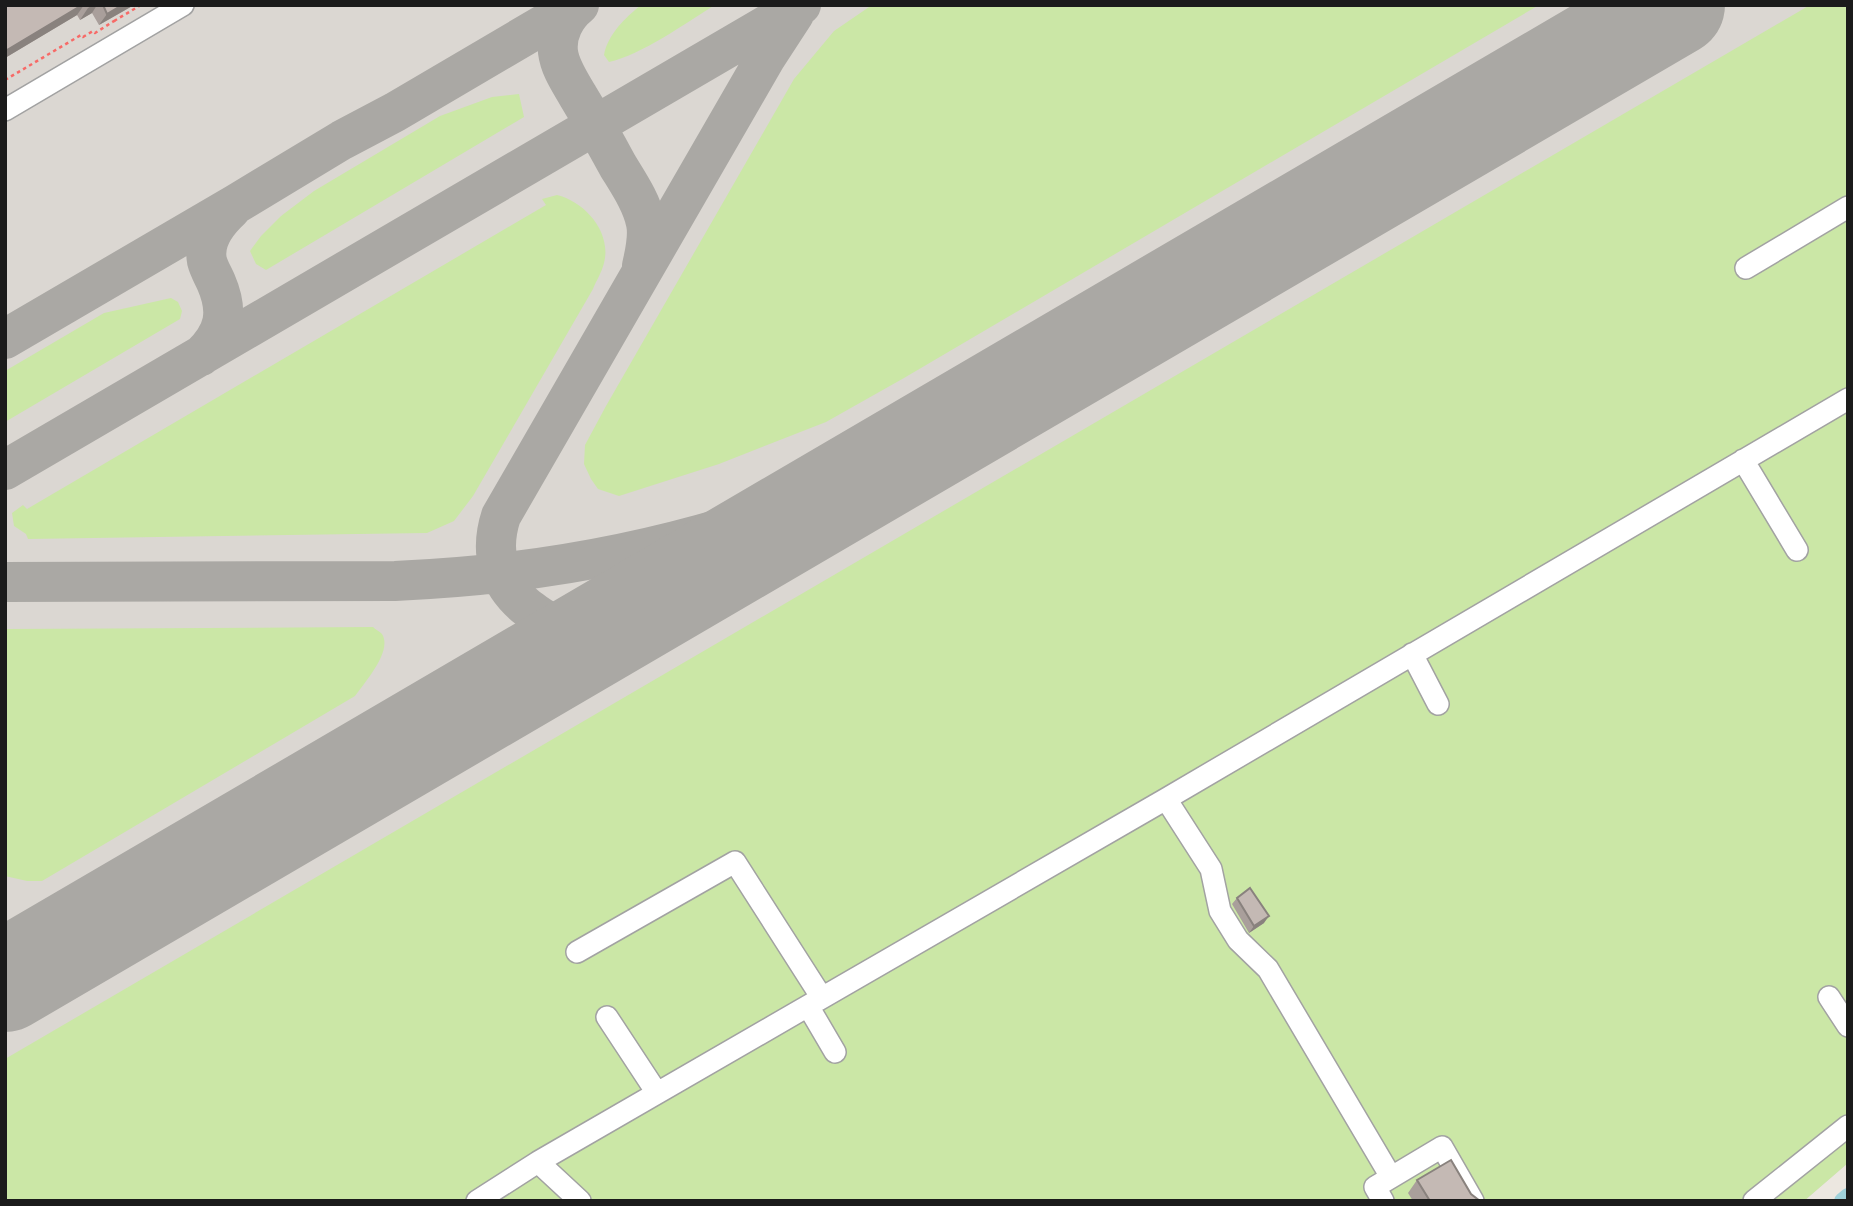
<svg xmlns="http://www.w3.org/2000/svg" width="1853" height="1206" font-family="'Varela Round',sans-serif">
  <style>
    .airport { fill: #dbd7d2 }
    .grass { fill: #cbe7a6 }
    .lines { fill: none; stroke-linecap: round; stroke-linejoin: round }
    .canal { stroke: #a0d1da; stroke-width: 16 }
    .taxiway { stroke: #aaa8a4; stroke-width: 40 }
    .runway { stroke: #aaa8a4; stroke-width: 102 }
    .minor-casing { stroke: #a2a2a2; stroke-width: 24 }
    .path { stroke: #f76a67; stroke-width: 2.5; stroke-dasharray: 3.5 3.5; stroke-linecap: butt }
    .minor { stroke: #fff; stroke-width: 21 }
    .wall { fill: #a99f9b }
    .shaded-wall { fill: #89827e }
    .building { fill: #c4b9b4; stroke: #89827e; stroke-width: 2 }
  </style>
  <rect width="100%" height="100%" fill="#ece7e0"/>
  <path class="airport" d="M5,5H1848V1163L1804,1201H5Z"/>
  <path class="grass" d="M641,5H715C686,23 641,55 609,62L604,55C608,34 625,18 641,5Z
    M872,5H1539L904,378L826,422L719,464L619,496L598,489L591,479L584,464L585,445L606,406L794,79L834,31Z
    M1810,5H1848V1163L1804,1201H5V1059Z
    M519,94L524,117L266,270L256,264L250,251L261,236L281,216L314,191L440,116L492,97Z
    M557,195C585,202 612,232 604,263C602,272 596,281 593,289L473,496L454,521L427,533L28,539L26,534L14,526L12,513L23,505L27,509L546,205L542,199Z
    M171,298L178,302L182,311L180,319L5,422V371L104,313Z
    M373,627C375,629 380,632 382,634C393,651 364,683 355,696L42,881H27L5,876V629Z"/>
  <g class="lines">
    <path class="canal" d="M1842,1201L1848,1196"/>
    <path class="taxiway" d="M579,5C565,16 556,34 558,52C560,68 570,82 578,96C592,119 605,142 618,166C629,184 642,203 646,223C649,237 645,252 642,266
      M5,339L236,204L342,140L395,112L577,5
      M201,356C225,333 229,312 216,282C213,275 209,269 207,261C203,241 217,222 231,209
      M5,470L801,5
      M5,582L395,581C515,576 632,557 746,521C794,505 840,486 885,466
      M622,620C601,624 580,630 557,625C546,622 538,615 529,609C498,585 489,553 501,516L766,57L794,14
      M5,949C31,954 55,948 79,938"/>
    <path class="runway" d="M5,981L1674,5"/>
    <defs>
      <path id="minor" d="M5,110L183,5
        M1746,268L1848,207
        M1743,460L1797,550
        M1412,654L1438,704
        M1166,799L1211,869L1220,911L1238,940L1268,969L1391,1177
        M577,952L735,862L822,998
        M1829,997L1848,1026
        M808,1006L835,1052
        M607,1017L657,1093
        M538,1162L580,1201
        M477,1201L538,1162L1166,799L1848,399
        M1383,1201L1375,1187L1442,1147L1473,1201
        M1754,1201L1848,1126"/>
    </defs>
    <use href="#minor" class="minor-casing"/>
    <path class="path" d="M114,21L141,5
      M5,80L81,35L83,37L93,31L95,33L114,21L115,23"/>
    <use href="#minor" class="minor"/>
  </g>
  <path class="wall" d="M5,5H134L99,25L92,13L80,20L77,15L5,58Z
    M1237,898L1264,923L1249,933L1232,904Z
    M1417,1180L1471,1194L1480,1201H1413L1408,1193Z"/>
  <path class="shaded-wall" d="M82,5H84L77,15L5,58V52L7,50Z
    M93,5H97L92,13L80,20L88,8Z
    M122,5H134L99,25L107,14Z
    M1269,916L1264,923L1249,933L1254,926Z"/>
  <path class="building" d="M5,5H82L7,50L5,48Z
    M103,5H122L107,14Z
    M1250,888L1269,916L1254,926L1237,898Z
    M1451,1160L1471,1194L1480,1201H1430L1417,1180Z"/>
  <rect width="1853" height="1206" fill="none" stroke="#1b1b1b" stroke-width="14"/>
</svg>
